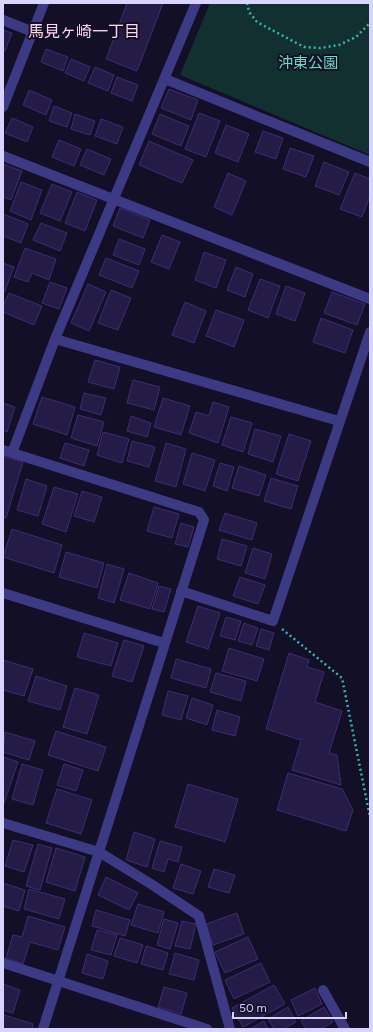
<svg xmlns="http://www.w3.org/2000/svg" width="373" height="1032" font-family="Figtree,'Noto Sans JP',sans-serif">
  <style>
    .green { fill: #12302f }
    .building { fill: #241b47; stroke: #3b2d73 }
    .lines { fill: none; stroke-linecap: round; stroke-linejoin: round }
    .path { stroke: #2fb8b0; stroke-width: 2.5; stroke-dasharray: 2 3; stroke-linecap: butt }
    .minor { stroke: #3d3a85; stroke-width: 10 }
    .labels { text-anchor: middle; stroke-width: 4; stroke-linejoin: round; paint-order: stroke }
    .park-label { font-size: 15px; fill: #5fe0c0; stroke: #130f26 }
    .neighbourhood-label { font-size: 16px; fill: #ffd6f0; stroke: #130f26 }
  </style>
  <rect width="100%" height="100%" fill="#130f26"/>
  <path class="green" d="M210,3H370V155L180,75Z"/>
  <path class="building" d="M127,3H163L137,71L106,59Z
    M3,30L12,33L5,51L3,50Z
    M46,49L68,57L63,71L41,62Z
    M71,59L90,67L84,81L65,73Z
    M95,67L114,75L108,91L88,83Z
    M117,77L138,85L132,101L111,93Z
    M169,89L198,100L191,120L161,108Z
    M29,90L52,100L46,115L23,105Z
    M54,106L72,113L67,127L49,121Z
    M199,113L220,121L206,157L185,149Z
    M75,114L95,121L90,135L71,129Z
    M160,114L189,126L181,146L152,134Z
    M12,118L33,127L27,142L5,133Z
    M101,119L123,127L117,144L95,136Z
    M226,125L249,134L238,162L215,153Z
    M263,131L283,138L276,159L255,152Z
    M59,140L81,149L74,166L52,157Z
    M149,141L193,160L182,183L139,165Z
    M290,148L314,156L306,177L283,169Z
    M87,149L111,159L104,175L80,165Z
    M324,162L349,172L339,195L315,186Z
    M3,164L22,171L11,200L3,197Z
    M228,173L246,181L232,215L214,207Z
    M355,173L370,179V196L362,217L340,209Z
    M21,182L42,190L31,220L10,211Z
    M52,184L72,192L60,221L40,213Z
    M77,192L97,200L85,231L65,223Z
    M120,208L150,220L143,238L113,226Z
    M3,214L28,224L21,243L3,236Z
    M41,223L67,233L60,251L33,240Z
    M162,235L180,242L169,269L151,262Z
    M119,239L145,249L139,265L113,255Z
    M25,248L56,259L49,280L32,273L28,282L14,277Z
    M204,252L226,260L216,288L195,280Z
    M106,258L139,271L132,288L99,275Z
    M3,263L14,267L5,291H3Z
    M236,267L253,274L245,297L227,290Z
    M260,279L280,286L268,318L248,310Z
    M50,282L67,288L59,309L42,303Z
    M88,284L106,292L89,331L71,323Z
    M286,286L305,293L295,321L276,314Z
    M111,290L131,298L118,330L98,323Z
    M332,292L365,304L357,325L324,313Z
    M9,293L42,306L34,325L3,312V306Z
    M185,302L206,311L194,343L172,335Z
    M216,310L244,320L234,347L206,336Z
    M321,318L353,330L345,353L313,342Z
    M95,360L120,367L114,389L88,382Z
    M133,380L160,387L154,410L127,403Z
    M84,393L106,398L101,415L80,409Z
    M42,397L75,407L67,435L33,424Z
    M163,398L190,406L181,435L154,427Z
    M213,402L229,407L218,443L189,433L196,412L209,416Z
    M3,403L15,407L7,432L3,430Z
    M78,415L104,422L97,446L71,438Z
    M131,416L151,423L147,437L127,431Z
    M231,417L252,423L243,452L222,445Z
    M255,429L281,436L273,462L248,454Z
    M103,432L129,439L122,463L97,455Z
    M289,434L311,441L298,481L276,474Z
    M132,441L155,447L149,467L127,461Z
    M65,443L89,450L84,466L60,458Z
    M166,443L186,449L176,487L155,481Z
    M192,453L215,460L205,491L183,484Z
    M3,456L23,462L6,518L3,517Z
    M220,463L234,467L227,491L213,486Z
    M239,466L266,475L259,496L232,488Z
    M271,478L298,486L291,509L264,501Z
    M26,479L47,486L38,516L17,510Z
    M54,487L78,494L66,532L42,524Z
    M82,491L102,497L94,522L74,516Z
    M154,507L179,514L172,538L147,531Z
    M225,513L257,523L252,540L219,530Z
    M181,523L194,527L188,547L175,544Z
    M12,529L62,545L54,573L3,557Z
    M222,539L247,546L241,566L217,559Z
    M253,548L272,554L265,579L245,573Z
    M66,552L104,563L97,588L59,577Z
    M107,564L124,569L114,603L98,598Z
    M129,573L158,583L150,609L120,600Z
    M240,577L265,585L258,604L233,596Z
    M159,586L171,589L164,612L152,609Z
    M198,606L220,613L208,649L186,642Z
    M226,617L241,621L235,640L220,636Z
    M244,623L258,628L252,645L238,641Z
    M261,629L274,633L269,650L256,646Z
    M84,633L118,643L111,666L77,657Z
    M124,640L144,646L132,682L112,676Z
    M229,648L264,659L257,681L222,671Z
    M289,653L309,660L307,667L324,672L315,702L342,711L329,753L337,755L341,785L292,770L301,740L266,729Z
    M176,659L211,669L206,688L171,678Z
    M3,660L33,669L24,696L3,690Z
    M216,673L246,681L241,701L210,692Z
    M36,676L67,686L60,710L28,701Z
    M75,688L99,695L87,734L63,727Z
    M168,691L188,696L181,720L162,715Z
    M192,698L213,705L207,725L186,718Z
    M217,710L240,717L235,736L212,730Z
    M56,731L106,747L98,771L48,755Z
    M5,732L35,741L29,760L3,752Z
    M3,757L18,762L3,806Z
    M22,764L43,770L33,805L12,799Z
    M64,764L83,770L76,791L57,785Z
    M288,773L342,789L353,810L346,831L277,810Z
    M188,784L238,799L225,842L175,827Z
    M57,789L92,800L81,834L46,823Z
    M134,832L155,839L147,867L126,860Z
    M13,840L33,845L24,872L5,866Z
    M160,841L182,847L178,862L168,859L164,872L152,868Z
    M38,844L52,848L40,890L26,886Z
    M56,848L85,857L75,891L46,882Z
    M181,864L201,871L193,894L173,888Z
    M214,869L235,875L229,893L208,887Z
    M106,877L138,893L129,910L98,895Z
    M3,883L25,890L19,911L3,906Z
    M29,889L65,899L59,919L24,909Z
    M138,904L164,912L158,933L131,925Z
    M96,910L130,920L125,936L92,926Z
    M237,913L244,934L213,945L206,924Z
    M28,916L65,927L58,950L30,942L23,964L6,958L13,935L22,937Z
    M164,919L178,923L170,949L157,945Z
    M182,921L196,924L190,949L175,946Z
    M97,930L117,935L111,955L91,950Z
    M248,937L258,959L225,973L215,952Z
    M120,938L143,945L137,963L114,956Z
    M146,946L168,953L163,970L141,964Z
    M175,953L199,960L194,980L169,974Z
    M87,954L108,961L103,979L82,973Z
    M261,963L270,982L234,999L225,980Z
    M3,984L20,990L13,1013L3,1010Z
    M274,985L285,1004L243,1027L232,1008Z
    M164,987L187,993L181,1014L158,1007Z
    M315,988L322,1004L298,1016L291,1000Z
    M288,1007L296,1022L283,1029H274L268,1019Z
    M324,1007L333,1022L321,1029H306L301,1021Z
    M4,1015L33,1024L32,1029H3Z
    M264,1021L268,1029H250Z"/>
  <g class="lines">
    <path class="path" d="M247,3L249,12L257,22L304,47L320,48L339,45L356,37L370,23
      M282,629L342,678L370,817"/>
    <path class="minor" d="M3,20L33,32
      M165,79L370,162
      M3,107L44,3
      M3,156L370,299
      M55,339L339,421
      M3,450L199,512L204,520L43,1029
      M12,453L55,339L196,3
      M181,591L273,621L370,332
      M3,593L164,643
      M3,823L99,852L151,884L199,916L230,1029
      M3,963L207,1029
      M323,990L345,1029"/>
  </g>
  <g class="labels">
    <g class="park-label">
      <text x="308" y="68">沖東公園</text>
    </g>
    <g class="neighbourhood-label">
      <text x="84" y="37">馬見ヶ崎一丁目</text>
    </g>
  </g>
  <rect width="373" height="1032" fill="none" stroke="#d9d4ff" stroke-width="8"/>
  <path d="M233 1012v6h113v-6" fill="none" stroke="#d9d4ff" stroke-width="2"/>
  <text x="239" y="1012" font-size="12" fill="#d9d4ff" stroke="#130f26" stroke-width="3" paint-order="stroke">50 m</text>
</svg>
